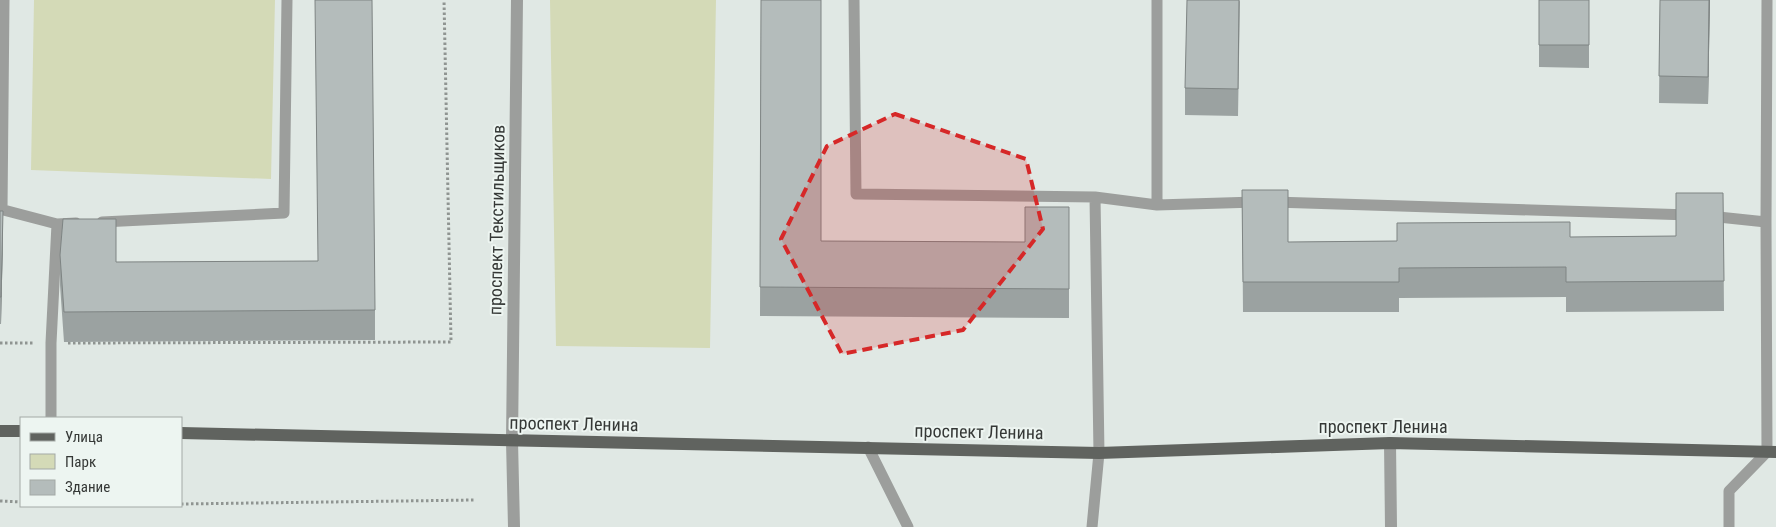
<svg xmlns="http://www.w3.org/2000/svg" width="1776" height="527" font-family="'Roboto Condensed',sans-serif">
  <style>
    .green { fill: #d4dab7 }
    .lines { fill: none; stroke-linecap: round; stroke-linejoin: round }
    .path { stroke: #8f9491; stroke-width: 3; stroke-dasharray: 2.5 2.5; stroke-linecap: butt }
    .service { stroke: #9c9e9c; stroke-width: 11 }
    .minor { stroke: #9c9e9c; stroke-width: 12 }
    .tertiary { stroke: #9c9e9c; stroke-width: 12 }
    .primary { stroke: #60635f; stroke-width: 12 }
    .wall { fill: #9ba2a1 }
    .shaded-wall { fill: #7e8483 }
    .building { fill: #b4bcbb; stroke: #7e8483 }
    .marked { fill: #d62828; fill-opacity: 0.2; stroke: #d62828; stroke-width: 4; stroke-dasharray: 10 6; stroke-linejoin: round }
    .labels { text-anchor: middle; stroke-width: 4; stroke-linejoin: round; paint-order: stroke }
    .street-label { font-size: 18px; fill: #353836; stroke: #edf5f1 }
  </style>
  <rect width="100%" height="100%" fill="#e0e8e4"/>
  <path class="green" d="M34,0H275L271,179L31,170Z
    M550,0H716L710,348L556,346Z"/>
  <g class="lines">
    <path class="path" d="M0,343H34
      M68,343L451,342L444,0
      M0,501L21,502
      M181,504L475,500"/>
    <path class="service" d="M854,0L856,194L1095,197L1099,453L1092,527
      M1157,0V205
      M1095,197L1157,205L1256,202
      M1274,202L1690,215
      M0,209L57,224L76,223
      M2,209L4,0
      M1709,216L1766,222
      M102,222L284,213L287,0
      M51,418V343L57,224
      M868,447L908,527
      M1729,527V491L1767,452L1766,222L1767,0"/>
    <path class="minor" d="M1390,443L1391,527"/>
    <path class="tertiary" d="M514,527L512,441L517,0"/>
    <path class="primary" d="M0,431H21
      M181,433L1099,453L1390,443L1776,452"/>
  </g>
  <path class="wall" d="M761,0L821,241L1025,242L1069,207V318L760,316Z
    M1240,0L1238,116L1185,115V88Z
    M1539,0H1589V68L1539,67Z
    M1660,0H1710L1708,104L1659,103Z
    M1242,190L1288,242L1397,241L1570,237L1676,236L1723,193L1724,311L1566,312V297L1399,298V312H1243Z
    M0,211L3,238L1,324H0Z
    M60,255L116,262L375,310V340L64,342L60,285Z"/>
  <path class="shaded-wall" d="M1709,0H1710L1708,104V77Z
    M3,211V238L1,324V297Z"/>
  <path class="building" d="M315,0H372L375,310L64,312L60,255L63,219H116V262L318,261Z
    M761,0H821V241L1025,242V207H1069V289L760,287Z
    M1187,0H1239L1238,89L1185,88Z
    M1539,0H1589V45H1539Z
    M1660,0H1709L1708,77L1659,76Z
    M1242,190H1288V242L1397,241V223L1570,222V237L1676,236V193H1723L1724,281L1566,282V267L1399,268V282H1243Z
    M0,211H3L1,297H0Z"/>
  <path class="marked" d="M895,114L1026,159L1043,229L963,330L842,354L781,239L827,146Z"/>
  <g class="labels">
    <g class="street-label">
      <text transform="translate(497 220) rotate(-89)" y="6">проспект Текстильщиков</text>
      <text transform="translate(574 424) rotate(1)" y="6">проспект Ленина</text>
      <text x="1383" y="433">проспект Ленина</text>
      <text transform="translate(979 432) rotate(1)" y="6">проспект Ленина</text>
    </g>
  </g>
  <rect x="20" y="417" width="162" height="90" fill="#edf5f1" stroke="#a3a9a6"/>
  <rect x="30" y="433" width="25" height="8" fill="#60635f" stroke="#a3a9a6"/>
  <text x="65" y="442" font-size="15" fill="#353836">Улица</text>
  <rect x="30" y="454" width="25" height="15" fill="#d4dab7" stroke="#a3a9a6"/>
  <text x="65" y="467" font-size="15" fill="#353836">Парк</text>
  <rect x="30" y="480" width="25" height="15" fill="#b4bcbb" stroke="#a3a9a6"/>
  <text x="65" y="492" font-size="15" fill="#353836">Здание</text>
</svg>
